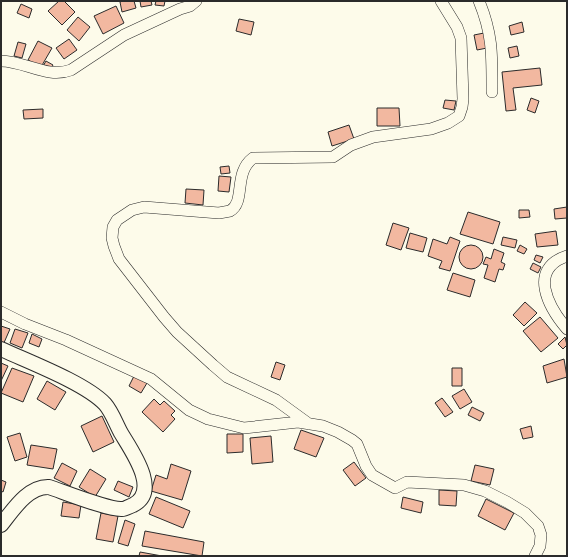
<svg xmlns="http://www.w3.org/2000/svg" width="568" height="557" font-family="Signika,sans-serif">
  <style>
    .building { fill: #f2b8a0; stroke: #2b2b2b }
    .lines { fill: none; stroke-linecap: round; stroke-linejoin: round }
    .minor-casing { stroke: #2b2b2b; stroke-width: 12 }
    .tertiary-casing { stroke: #2b2b2b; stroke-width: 16 }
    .minor { stroke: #fdfbea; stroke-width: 11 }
    .tertiary { stroke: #fdfbea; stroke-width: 14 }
  </style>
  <rect width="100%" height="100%" fill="#fdfbea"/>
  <path class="building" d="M59,1H64L75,12L62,25L48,11Z
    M123,1H134L136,8L122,12L120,2Z
    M140,1H151L152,5L141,7Z
    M156,1H165L164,6L155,5Z
    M21,4L32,9L29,18L17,13Z
    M116,6L124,23L103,34L94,16Z
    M78,17L90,27L79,41L67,30Z
    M239,19L254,22L251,35L236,31Z
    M522,22L524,32L511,35L509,26Z
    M484,33L487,48L477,50L474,35Z
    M69,39L77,50L64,59L56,48Z
    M38,41L52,48L41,67L28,60Z
    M18,42L26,44L22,58L14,56Z
    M517,46L519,56L510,58L508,48Z
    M46,61L53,65L49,72L42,68Z
    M540,68L542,85L513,88L516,110L506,111L502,72Z
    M531,98L539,101L535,113L527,110Z
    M445,100L456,101L454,110L443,108Z
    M377,108H399L400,126H377Z
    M43,109V118L24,119L23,110Z
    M349,125L354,139L332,146L328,132Z
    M229,166L230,173L221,174L220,167Z
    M219,176L231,177L229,192L218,191Z
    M186,189L204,190L203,205L185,203Z
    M567,207V218L555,219L554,209Z
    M519,210H529L530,217L519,218Z
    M468,212L500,222L493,244L460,234Z
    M393,223L409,228L401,250L386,245Z
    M556,231L558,245L537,247L535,234Z
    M410,233L427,238L423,252L406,248Z
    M450,237L460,241L450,271L439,268L442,261L428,256L433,239L447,244Z
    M503,237L517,240L515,248L501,245Z
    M520,245L527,249L524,254L517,251Z
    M459 257a12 12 0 1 1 24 0a12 12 0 1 1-24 0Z
    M494,249L504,253L501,262L505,264L503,270L499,269L495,282L484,278L488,265L483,264L486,257L491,259Z
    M536,255L543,257L540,263L534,260Z
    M533,263L541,267L538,273L530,269Z
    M453,273L475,280L470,297L447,290Z
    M525,302L537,313L524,326L513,315Z
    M540,317L558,338L541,352L523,331Z
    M1,326L10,329L3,345L1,344Z
    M15,329L28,333L22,348L10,343Z
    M32,334L42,339L39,347L29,343Z
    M565,337L567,345L563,349L558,344Z
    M564,359L567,377L547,383L543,366Z
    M276,362L285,365L280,380L271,377Z
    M1,363L8,366L1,381Z
    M12,368L34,376L23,402L1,393Z
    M452,368H462V386H452Z
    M134,376L147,383L141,393L129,386Z
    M47,381L66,392L55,410L37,399Z
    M464,389L472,402L460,409L452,396Z
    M442,398L453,412L445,417L435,403Z
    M154,399L160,405L164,401L175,411L171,415L175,419L163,432L142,412Z
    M472,407L484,413L480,421L468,415Z
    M102,416L114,442L93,452L81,426Z
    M531,426L533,437L523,439L520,429Z
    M301,430L324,438L316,457L294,449Z
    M20,433L27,457L15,461L7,437Z
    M227,434H243V452L227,453Z
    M271,436L273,462L252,464L250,438Z
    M31,445L57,449L53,469L27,465Z
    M354,462L366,478L355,486L343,470Z
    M62,463L77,471L70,486L54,478Z
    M171,464L191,471L182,500L151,491L156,475L167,479Z
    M475,465L494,469L490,485L471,481Z
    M90,469L106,479L95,497L79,487Z
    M1,480L6,482L3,492L1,491Z
    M118,481L133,487L129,497L114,490Z
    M439,490L457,491L456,506L439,505Z
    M156,497L190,511L183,528L149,514Z
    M403,497L423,502L421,513L401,508Z
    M486,499L514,513L505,530L478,516Z
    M63,502L81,505L79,518L61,516Z
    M101,513L118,516L113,542L96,539Z
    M125,520L135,524L128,546L118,543Z
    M145,531L204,542L202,556L142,546Z
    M140,552L162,556H139Z"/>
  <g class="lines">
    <defs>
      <path id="minor" d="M479,1C493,35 492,56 492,92
        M1,61C25,61 47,79 71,70L124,35L180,9L190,6L196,1
        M567,256C527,269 549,308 567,329
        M1,312L25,324L66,340L151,379L189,410L208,419L244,428L298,422L323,426L338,432L352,440L357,444L366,466L372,475L395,488L407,482L464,485L485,491L507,502L525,513L538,526L541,535L540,546L535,556
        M309,424L276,400L227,377L213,365L177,332L164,317L119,259L114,246L112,238L113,227L117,220L132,210L144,207L219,213L230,211C246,202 233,173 253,158L333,157L351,145L373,137L431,129L448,123L459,116L462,107L463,99L461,38L457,27L441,1"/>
      <path id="tertiary" d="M1,349C29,362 85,383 105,404C112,412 116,424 121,433C131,450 161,491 133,505C130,506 125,509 122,509C109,510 64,492 49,487C28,486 13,510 1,525"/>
    </defs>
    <use href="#minor" class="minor-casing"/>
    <use href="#tertiary" class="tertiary-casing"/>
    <use href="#minor" class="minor"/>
    <use href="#tertiary" class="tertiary"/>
  </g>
  <rect width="568" height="557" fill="none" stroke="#2b2b2b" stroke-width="4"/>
</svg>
